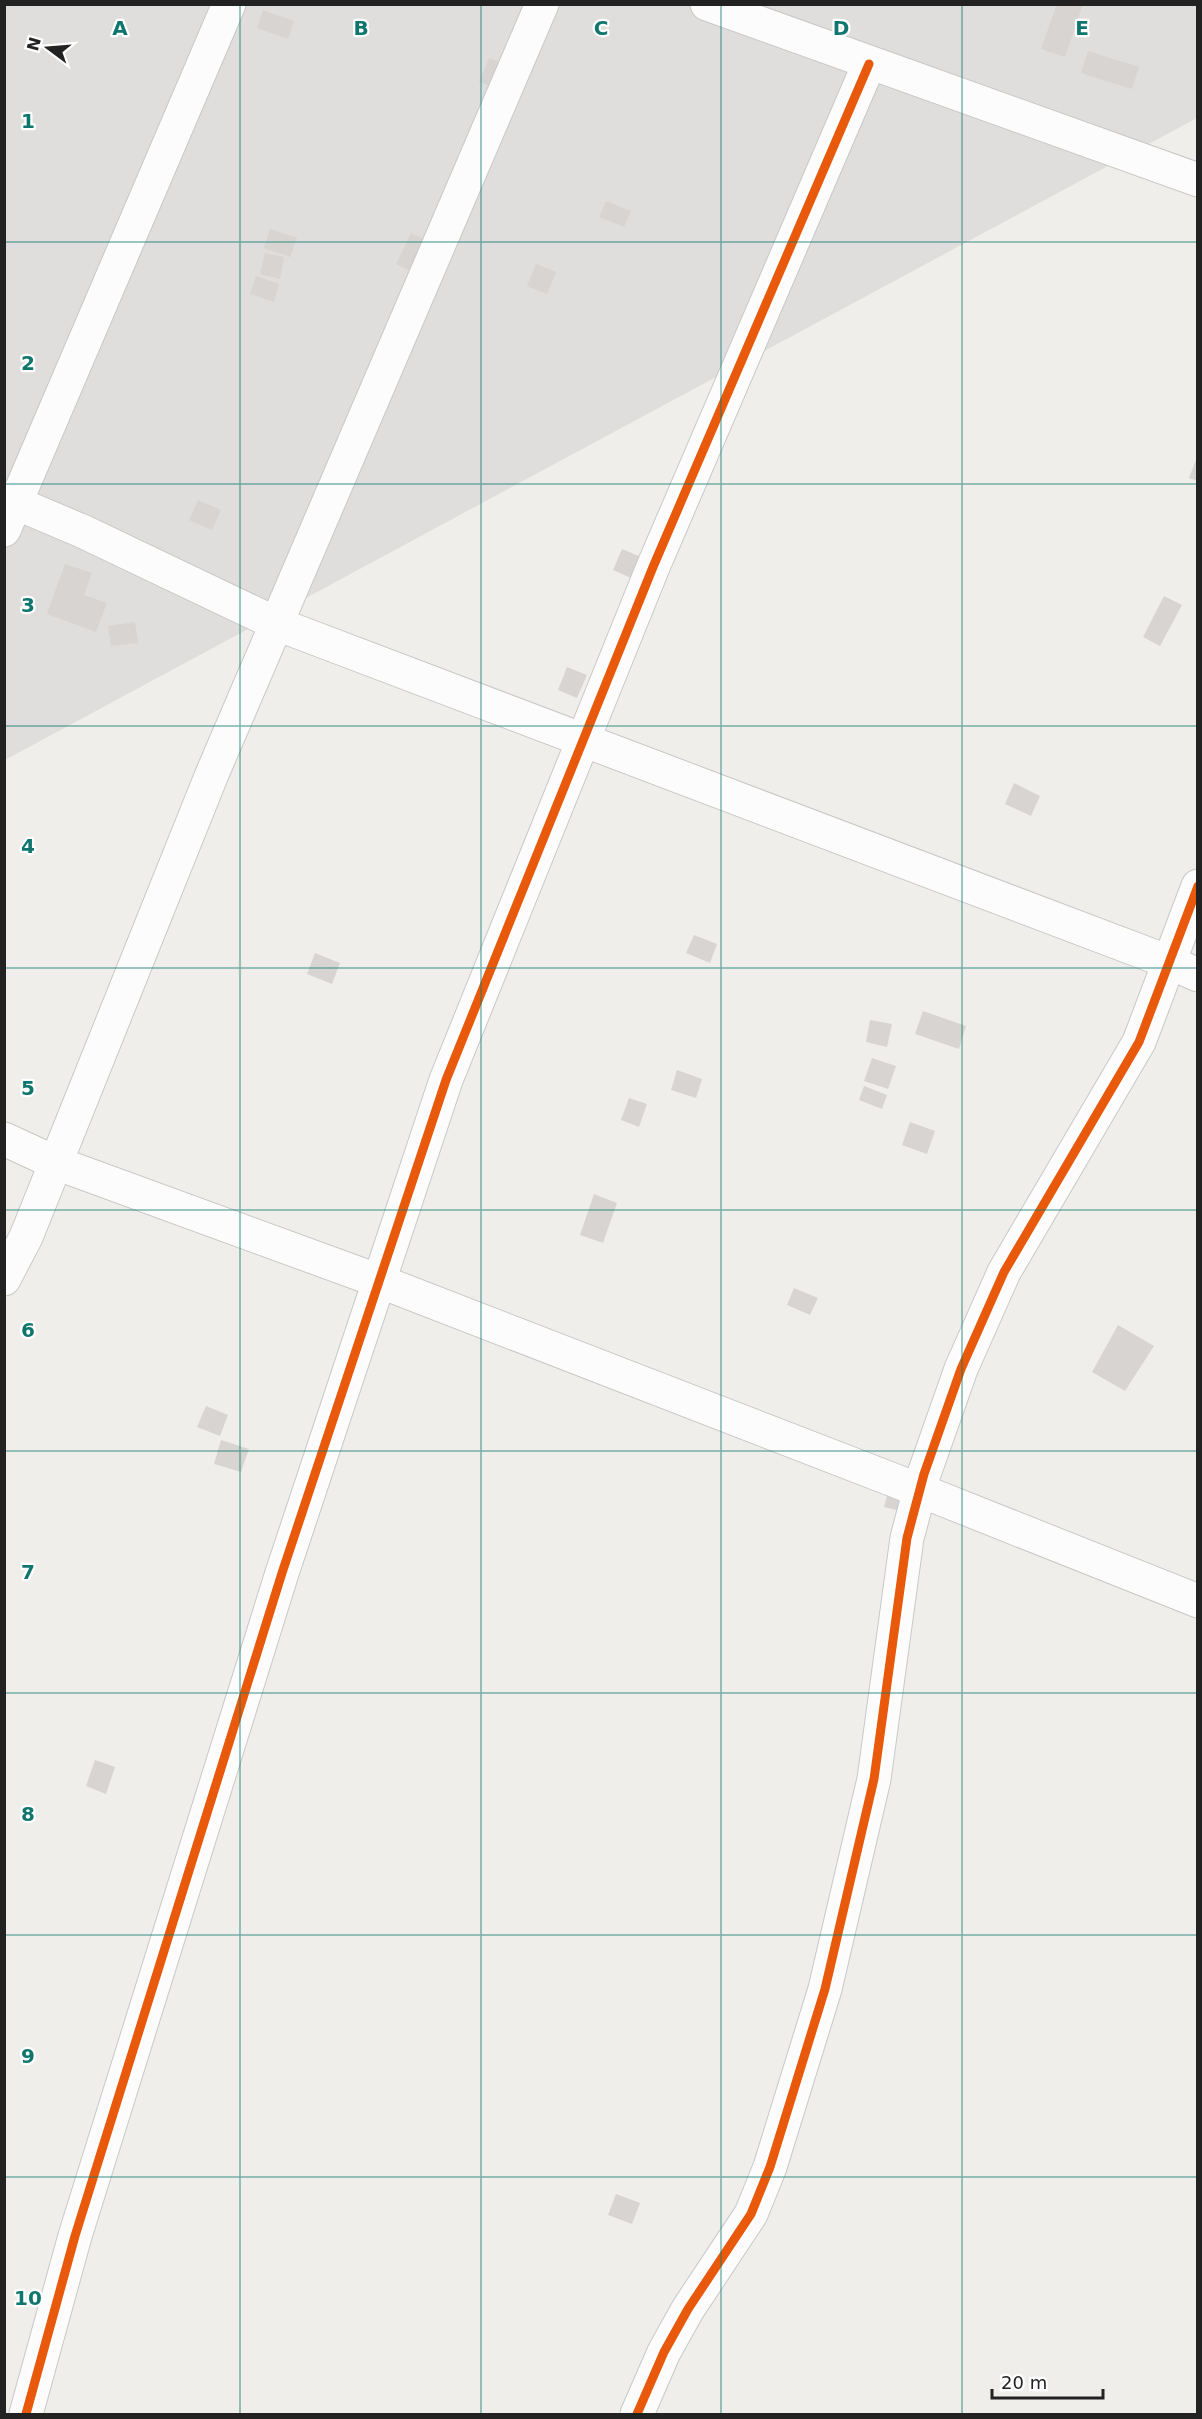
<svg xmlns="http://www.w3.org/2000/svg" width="1202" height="2419" font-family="'DejaVu Sans',sans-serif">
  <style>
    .residential { fill: #dfdedc }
    .building { fill: #d7d4d2 }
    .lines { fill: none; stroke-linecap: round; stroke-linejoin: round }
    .minor-casing { stroke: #c9c8c7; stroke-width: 35 }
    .minor { stroke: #fdfcfc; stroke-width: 33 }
    .cycleway-casing { stroke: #fff; stroke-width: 13 }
    .cycleway { stroke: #e8590c; stroke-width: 9 }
    .grid { fill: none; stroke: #0f766e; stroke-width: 1.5; stroke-opacity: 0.55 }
    .grid-label { font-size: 20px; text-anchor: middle; font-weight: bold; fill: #0f766e; stroke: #fff; stroke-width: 4.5; stroke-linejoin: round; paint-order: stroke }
  </style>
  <rect width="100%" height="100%" fill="#f0eeeb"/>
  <path class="residential" d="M5,5H1197V118L5,760Z"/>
  <path class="building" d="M1057,4H1083L1065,57L1041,49Z
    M263,10L294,21L288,39L257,28Z
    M1088,51L1139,67L1132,89L1081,73Z
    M489,58L509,66L500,90L479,82Z
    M606,201L631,211L624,227L599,217Z
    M270,229L297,238L290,257L264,248Z
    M411,233L438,246L424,277L396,264Z
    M265,253L284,257L280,279L260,274Z
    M536,264L556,272L547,294L527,286Z
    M256,276L279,284L274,302L250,294Z
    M1197,457H1198V481L1189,478Z
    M198,500L221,510L212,530L189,520Z
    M622,549L641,557L631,578L613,570Z
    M65,564L92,573L84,595L107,603L96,632L47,614Z
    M1164,596L1182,605L1160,646L1143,637Z
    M135,622L138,643L111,646L108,626Z
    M567,667L587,675L577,698L558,690Z
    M1014,783L1040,796L1031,816L1005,804Z
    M694,935L717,944L710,963L686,953Z
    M315,953L340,963L332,984L307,974Z
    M923,1011L966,1026L959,1049L915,1034Z
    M870,1020L892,1024L887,1047L866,1042Z
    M872,1058L896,1066L888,1089L864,1081Z
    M677,1070L702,1079L696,1098L671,1090Z
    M864,1086L887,1095L882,1109L859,1100Z
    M629,1098L647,1104L639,1127L621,1120Z
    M910,1122L935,1131L927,1154L902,1145Z
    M594,1194L617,1203L603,1243L580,1235Z
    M794,1288L818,1298L810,1315L787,1305Z
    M1118,1325L1154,1346L1125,1391L1092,1372Z
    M206,1406L228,1415L220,1436L197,1427Z
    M221,1440L249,1449L241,1472L214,1464Z
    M890,1485L913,1514L884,1507Z
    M95,1760L115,1767L106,1794L86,1786Z
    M616,2194L640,2203L632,2224L608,2215Z"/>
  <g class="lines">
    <defs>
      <path id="minor" d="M707,4L1198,180
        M4,498L82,531L277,624L1169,962L1198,975
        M4,530L229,4
        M4,1139L56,1163L379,1281L919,1490L1198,1601
        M4,1279L26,1237L212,774L542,4
        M26,2414L75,2236L282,1573L446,1080L653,567L869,64
        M637,2414L664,2352L688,2309L751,2214L770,2167L825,1989L874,1779L907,1538L924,1474L961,1369L1004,1272L1139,1042L1198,886"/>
    </defs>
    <use href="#minor" class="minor-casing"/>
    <use href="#minor" class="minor"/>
    <defs>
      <path id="cycleway" d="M26,2414L75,2236L282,1573L446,1080L653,567L869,64
        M637,2414L664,2352L688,2309L751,2214L770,2167L825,1989L874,1779L907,1538L924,1474L961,1369L1004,1272L1139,1042L1198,886"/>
    </defs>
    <use href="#cycleway" class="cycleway-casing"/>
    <use href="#cycleway" class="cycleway"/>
  </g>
  <path class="grid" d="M240,4V2414M481,4V2414M721,4V2414M962,4V2414M4,242H1198M4,484H1198M4,726H1198M4,968H1198M4,1210H1198M4,1451H1198M4,1693H1198M4,1935H1198M4,2177H1198"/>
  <g class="grid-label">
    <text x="120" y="35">A</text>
    <text x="361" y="35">B</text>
    <text x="601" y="35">C</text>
    <text x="841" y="35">D</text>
    <text x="1082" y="35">E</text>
    <text x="28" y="128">1</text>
    <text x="28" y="370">2</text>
    <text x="28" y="612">3</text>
    <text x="28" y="853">4</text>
    <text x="28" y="1095">5</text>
    <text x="28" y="1337">6</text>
    <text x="28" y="1579">7</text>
    <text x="28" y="1821">8</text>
    <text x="28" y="2063">9</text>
    <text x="28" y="2305">10</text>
  </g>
  <rect width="1202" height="2419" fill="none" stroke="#222222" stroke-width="12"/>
  <g transform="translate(48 48) rotate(286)" stroke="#ffffff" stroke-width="4.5" paint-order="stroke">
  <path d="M0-4.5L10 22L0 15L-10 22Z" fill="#222222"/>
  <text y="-9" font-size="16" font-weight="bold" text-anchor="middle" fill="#222222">N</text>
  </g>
  <path d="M992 2389v9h111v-9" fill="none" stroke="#222222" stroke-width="3"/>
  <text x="1001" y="2389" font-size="18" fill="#222222" stroke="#ffffff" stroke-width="4.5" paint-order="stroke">20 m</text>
</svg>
